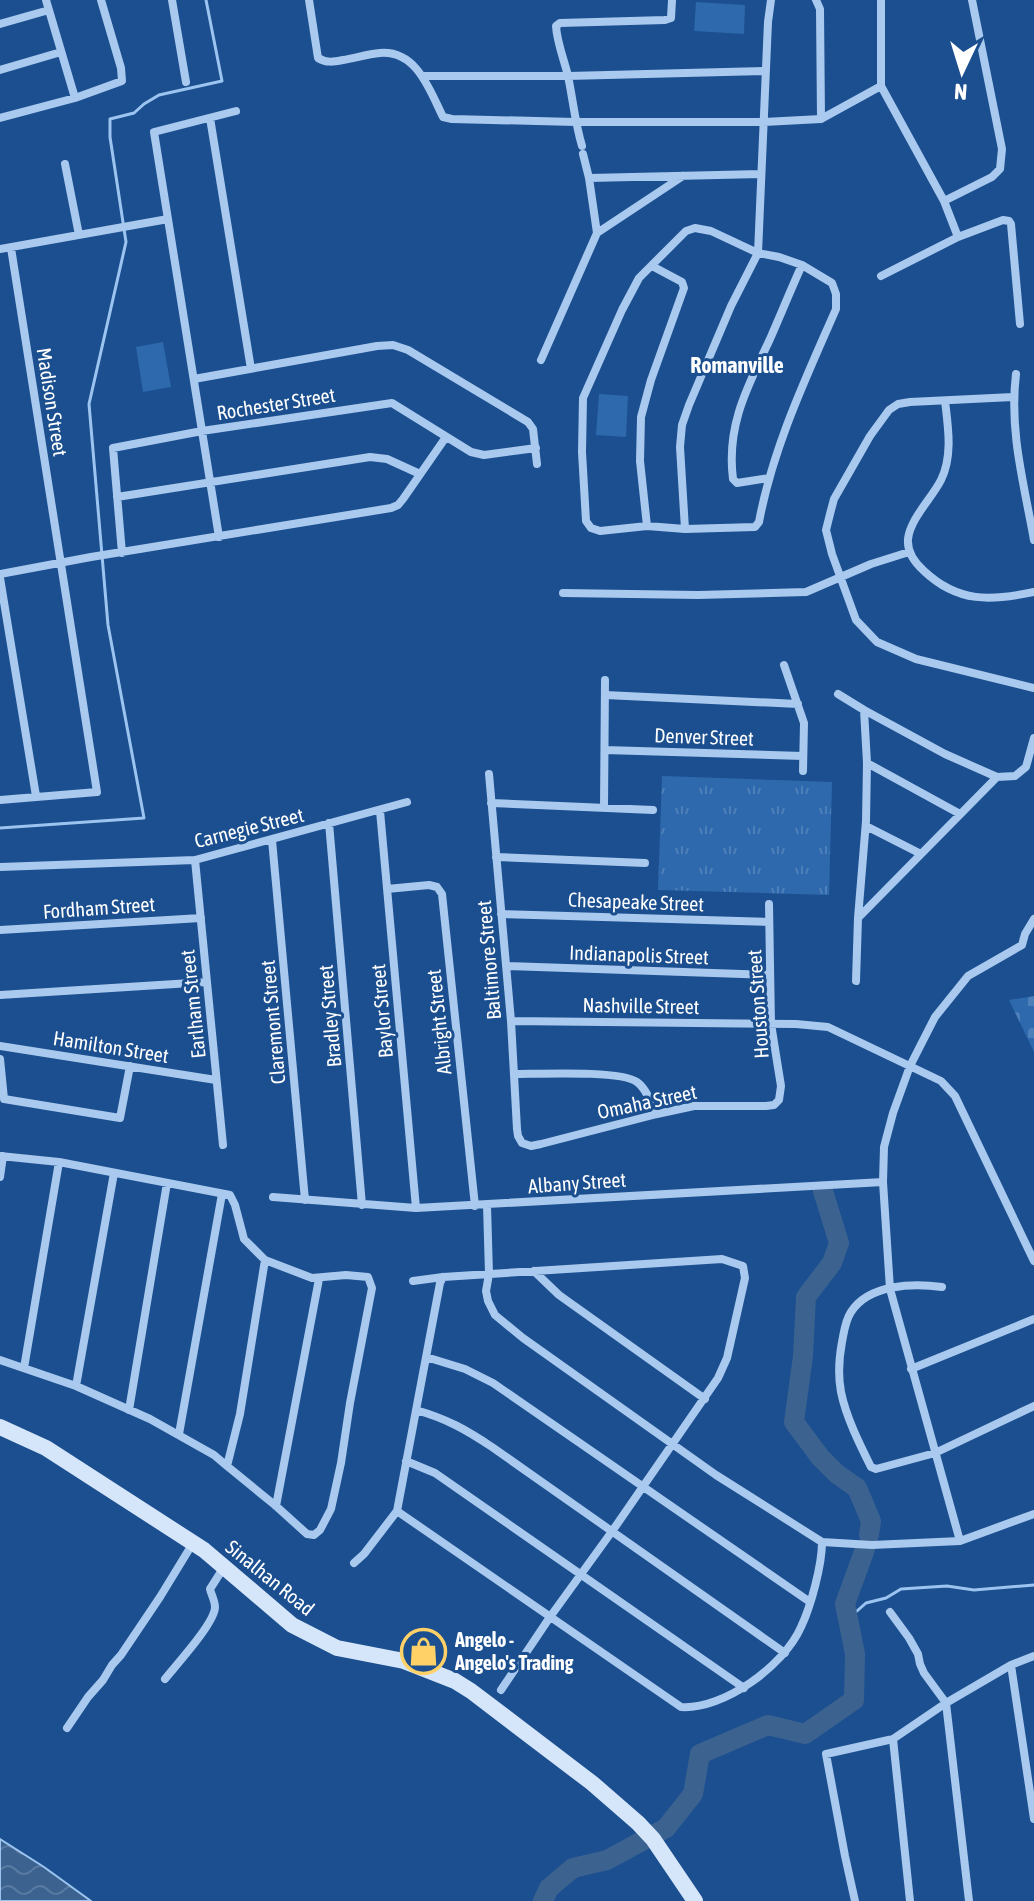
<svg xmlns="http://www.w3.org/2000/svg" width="1034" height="1901" font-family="'Asap Condensed',sans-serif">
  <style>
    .grass { fill: url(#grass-tufts) }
    .cemetery { fill: url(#cemetery-stones) }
    .pitch { fill: #2e69ad }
    .water { fill: url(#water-waves); stroke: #9cc4f0; stroke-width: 2 }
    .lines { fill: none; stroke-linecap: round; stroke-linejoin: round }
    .stream { stroke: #9cc4f0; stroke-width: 3 }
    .river { stroke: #3c6290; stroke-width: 20 }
    .street { stroke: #a9c9ee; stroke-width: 8 }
    .secondary { stroke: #d6e6fa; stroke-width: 16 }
    .labels { text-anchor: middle; stroke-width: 6; stroke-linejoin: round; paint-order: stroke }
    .street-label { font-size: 20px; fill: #fff; stroke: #1b4f8f }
    .poi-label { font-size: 20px; font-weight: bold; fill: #fff; stroke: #1b4f8f; text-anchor: start }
    .neighbourhood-label { font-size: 22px; font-weight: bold; fill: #fff; stroke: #1b4f8f }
  </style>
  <defs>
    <pattern id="grass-tufts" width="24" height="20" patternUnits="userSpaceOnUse" patternTransform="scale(2)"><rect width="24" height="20" fill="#2e69ad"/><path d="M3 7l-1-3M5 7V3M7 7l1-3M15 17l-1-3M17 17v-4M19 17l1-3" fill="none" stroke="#4d80b9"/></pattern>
    <pattern id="cemetery-stones" width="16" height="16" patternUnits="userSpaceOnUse" patternTransform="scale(2)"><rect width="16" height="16" fill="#2e69ad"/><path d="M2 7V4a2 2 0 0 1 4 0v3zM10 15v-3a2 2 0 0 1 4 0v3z" fill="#4d80b9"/></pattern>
    <pattern id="water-waves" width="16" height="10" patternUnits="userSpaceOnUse" patternTransform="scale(2)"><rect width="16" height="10" fill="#3c6290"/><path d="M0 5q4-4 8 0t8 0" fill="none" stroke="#597aa1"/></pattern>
  </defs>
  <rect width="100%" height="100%" fill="#1b4f8f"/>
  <path class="grass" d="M662,776L832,782L829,895L658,890Z"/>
  <path class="cemetery" d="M1034,996V1052L1009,1000Z"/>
  <path class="pitch" d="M696,2L745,5L744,34L694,31Z
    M163,342L171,387L143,392L136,347Z
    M599,394L628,396L626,437L596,435Z"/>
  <path class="water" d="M0,1839L44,1867L91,1901H0Z"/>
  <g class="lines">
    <path class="stream" d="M0,828L144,818L108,625L89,404L126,242L110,137V119L134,113L144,104L159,95L222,81L206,0
      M849,1618L866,1603L886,1598L901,1589L947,1586L974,1590L1034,1585"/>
    <path class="river" d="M823,1191L839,1243L832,1263L806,1297L803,1356L794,1422L820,1457L837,1474L857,1488L871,1521L869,1535
      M543,1901L549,1888L573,1868L607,1860L666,1828L693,1794L700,1754L768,1725L805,1734L854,1700L855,1654L845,1604L865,1549"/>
    <path class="street" d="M46,0L75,98
      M172,0L186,82
      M309,0L318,58C326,63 333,62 343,60C355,58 368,54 380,53C417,50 430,91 443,117L452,119L575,122H764L821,119L881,86
      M816,0L820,9L821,119
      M881,0V86L944,201L958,237L1003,220L1009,221L1011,224L1020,324
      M0,24L49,10
      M0,70L61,52
      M423,76H568L766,71
      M0,118L75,98L122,81L121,68L101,0
      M210,118L251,369
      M582,146C575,123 573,100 568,76C564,59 557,43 556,26L560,23L665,20L671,18L672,0
      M65,164L79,235
      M589,178L761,174
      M944,201L992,177L1000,169L1002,149L972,0
      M695,228L711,231L758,253L779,257L802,265L832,283L836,294V309C806,378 773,447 759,522L755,527L685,529L647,526L600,531L591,528L586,521L582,452L583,398L622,310L639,278L686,231Z
      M597,233L683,176
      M0,249L168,219
      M881,276L958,237
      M541,360L597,233L589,178L583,154
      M1016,374C1009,431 1024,484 1034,540
      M194,379L377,346L393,345L408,350L528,422L533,429L537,464
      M1013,397L910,402L898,404L889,410L870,436L834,499L830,514L826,530L832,554L856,620L877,642L916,659L1034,688
      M945,401C948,426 953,456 941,480C932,498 910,519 908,539C907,552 915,563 924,571C958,603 991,601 1034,592
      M769,478L737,483L733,479C726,425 748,386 770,339C781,314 791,289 802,265
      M117,497L370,457L387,459L420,474
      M647,526L640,461L641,417L651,380L684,288L682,282L652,266
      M685,529L680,447L682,425L689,405L731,306L758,253L768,22L771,0
      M219,537L154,132L236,111
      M122,553L113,448L202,431L392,403L471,452L484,455L536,448
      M0,574L91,557L391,508L398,505L403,499L446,437
      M0,578L36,796
      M563,593L698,595L806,592L871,564L909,552
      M784,665L804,723L803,771
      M838,694L864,710L945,754L997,777L1015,776L1026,767L1034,738
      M605,695L798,704
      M864,710L867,763L866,821L858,918L997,777
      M605,750L803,756
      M867,763L960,814
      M489,774L511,1021L517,1129L518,1136L522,1143L531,1146L541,1144L657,1114L694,1106H766L774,1105L779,1100L781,1086L771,1024L769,904
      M0,800L97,792L11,248
      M491,803L653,810
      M604,808L605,680
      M380,811L416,1208
      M329,823L362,1205
      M866,826L921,854
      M272,840L305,1200
      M496,857L645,863
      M195,860L223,1145
      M0,867L195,860L407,802
      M387,889L429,885L437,887L442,894L475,1206
      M501,914L769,922
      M0,930L201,918
      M506,966L770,975
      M856,981L858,918
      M0,995L207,982
      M511,1021L796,1024L828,1027L941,1081L955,1096L1034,1261
      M0,1046L216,1080
      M0,1059L4,1099L120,1118L130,1066
      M514,1074C538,1074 621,1070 637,1082C647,1089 651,1104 657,1114
      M0,1156L59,1162L230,1195L235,1205L244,1239L265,1260L312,1278L346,1275L368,1277L372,1288L350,1403L341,1463L331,1509L320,1530L314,1535L307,1534L276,1506L227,1466L240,1414L265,1260
      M0,1177L3,1156
      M273,1197L416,1208L883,1182
      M534,1271L559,1295L705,1399
      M443,1277L440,1283L397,1511L681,1707C723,1710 784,1666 801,1627C811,1606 822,1565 822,1542L716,1475L523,1338L495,1315L488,1301L486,1291L489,1274L487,1205
      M413,1281L443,1277L722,1259L743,1266L745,1278L727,1358L718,1378L613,1530L550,1617L501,1690
      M942,1287C913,1283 869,1284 851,1312C845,1321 844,1332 842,1342C839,1358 838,1376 841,1392C846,1417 860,1445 871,1467L876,1469L935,1453L1034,1406
      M426,1357L465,1369L493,1383L810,1602
      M0,1360L76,1386L150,1419L214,1455L227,1466
      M24,1368L59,1162
      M911,1369L1034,1319
      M76,1386L114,1173
      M129,1410L167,1183
      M416,1410C447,1419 465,1429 492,1447L785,1653
      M179,1434L222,1194
      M406,1461L435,1473L744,1688
      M276,1506L319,1279
      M960,1541L890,1289L883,1182L884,1147L893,1113L910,1066L935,1017L968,976L1022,945L1025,934L1034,919
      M822,1542L872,1545L960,1541L1034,1514
      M354,1563L364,1554L397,1511
      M890,1612L909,1638L918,1654L920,1664L924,1673L946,1703L969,1901
      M1011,1665L1034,1819
      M165,1679C176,1665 215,1623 215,1607C215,1601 211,1594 210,1589L224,1567
      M67,1728L88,1697L103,1680L112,1665L121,1655L160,1597L193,1543
      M893,1739L910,1901
      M855,1901L845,1856L826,1754L893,1739L946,1703L1011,1665L1034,1656"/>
    <path class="secondary" d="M0,1427L46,1448L204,1550L292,1625L337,1648L404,1661L455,1681L471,1691L592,1783L638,1823L653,1839L695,1901"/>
  </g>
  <defs>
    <symbol id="shop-ring" viewBox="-11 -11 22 22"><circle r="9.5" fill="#1b4f8f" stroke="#ffd166" stroke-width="1.5"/><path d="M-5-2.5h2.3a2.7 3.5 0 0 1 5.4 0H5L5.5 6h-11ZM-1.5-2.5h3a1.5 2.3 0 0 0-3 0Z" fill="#ffd166"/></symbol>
  </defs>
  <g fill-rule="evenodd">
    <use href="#shop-ring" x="398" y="1626" width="51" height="51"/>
  </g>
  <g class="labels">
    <g class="street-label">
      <text transform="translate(52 402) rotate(81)" y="7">Madison Street</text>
      <text transform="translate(276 404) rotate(-9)" y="7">Rochester Street</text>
      <text transform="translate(704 737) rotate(2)" y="7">Denver Street</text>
      <text transform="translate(249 828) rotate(-14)" y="7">Carnegie Street</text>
      <text transform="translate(636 902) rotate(2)" y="7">Chesapeake Street</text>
      <text transform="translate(99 908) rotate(-4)" y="7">Fordham Street</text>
      <text transform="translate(639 955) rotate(2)" y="7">Indianapolis Street</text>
      <text transform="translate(489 960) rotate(-95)" y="7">Baltimore Street</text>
      <text transform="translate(193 1004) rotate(-96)" y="7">Earlham Street</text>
      <text transform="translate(758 1004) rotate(-94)" y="7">Houston Street</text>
      <text transform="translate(641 1006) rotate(1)" y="7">Nashville Street</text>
      <text transform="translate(382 1011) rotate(-95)" y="7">Baylor Street</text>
      <text transform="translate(330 1016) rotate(-95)" y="7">Bradley Street</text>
      <text transform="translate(273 1022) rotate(-95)" y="7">Claremont Street</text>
      <text transform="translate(439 1022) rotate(-96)" y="7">Albright Street</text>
      <text transform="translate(111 1047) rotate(9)" y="7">Hamilton Street</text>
      <text transform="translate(647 1102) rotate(-12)" y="7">Omaha Street</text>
      <text transform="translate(577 1183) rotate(-4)" y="7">Albany Street</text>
      <text transform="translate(270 1578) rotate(39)" y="7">Sinalhan Road</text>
    </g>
    <g class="poi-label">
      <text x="455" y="1647">Angelo -<tspan x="455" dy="23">Angelo's Trading</tspan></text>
    </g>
    <g class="neighbourhood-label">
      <text x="737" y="373">Romanville</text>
    </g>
  </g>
  <g transform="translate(962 72) rotate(184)" stroke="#1b4f8f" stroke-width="6" paint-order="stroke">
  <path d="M0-6L14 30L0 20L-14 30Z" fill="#ffffff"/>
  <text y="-12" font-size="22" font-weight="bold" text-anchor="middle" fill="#ffffff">N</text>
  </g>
</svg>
